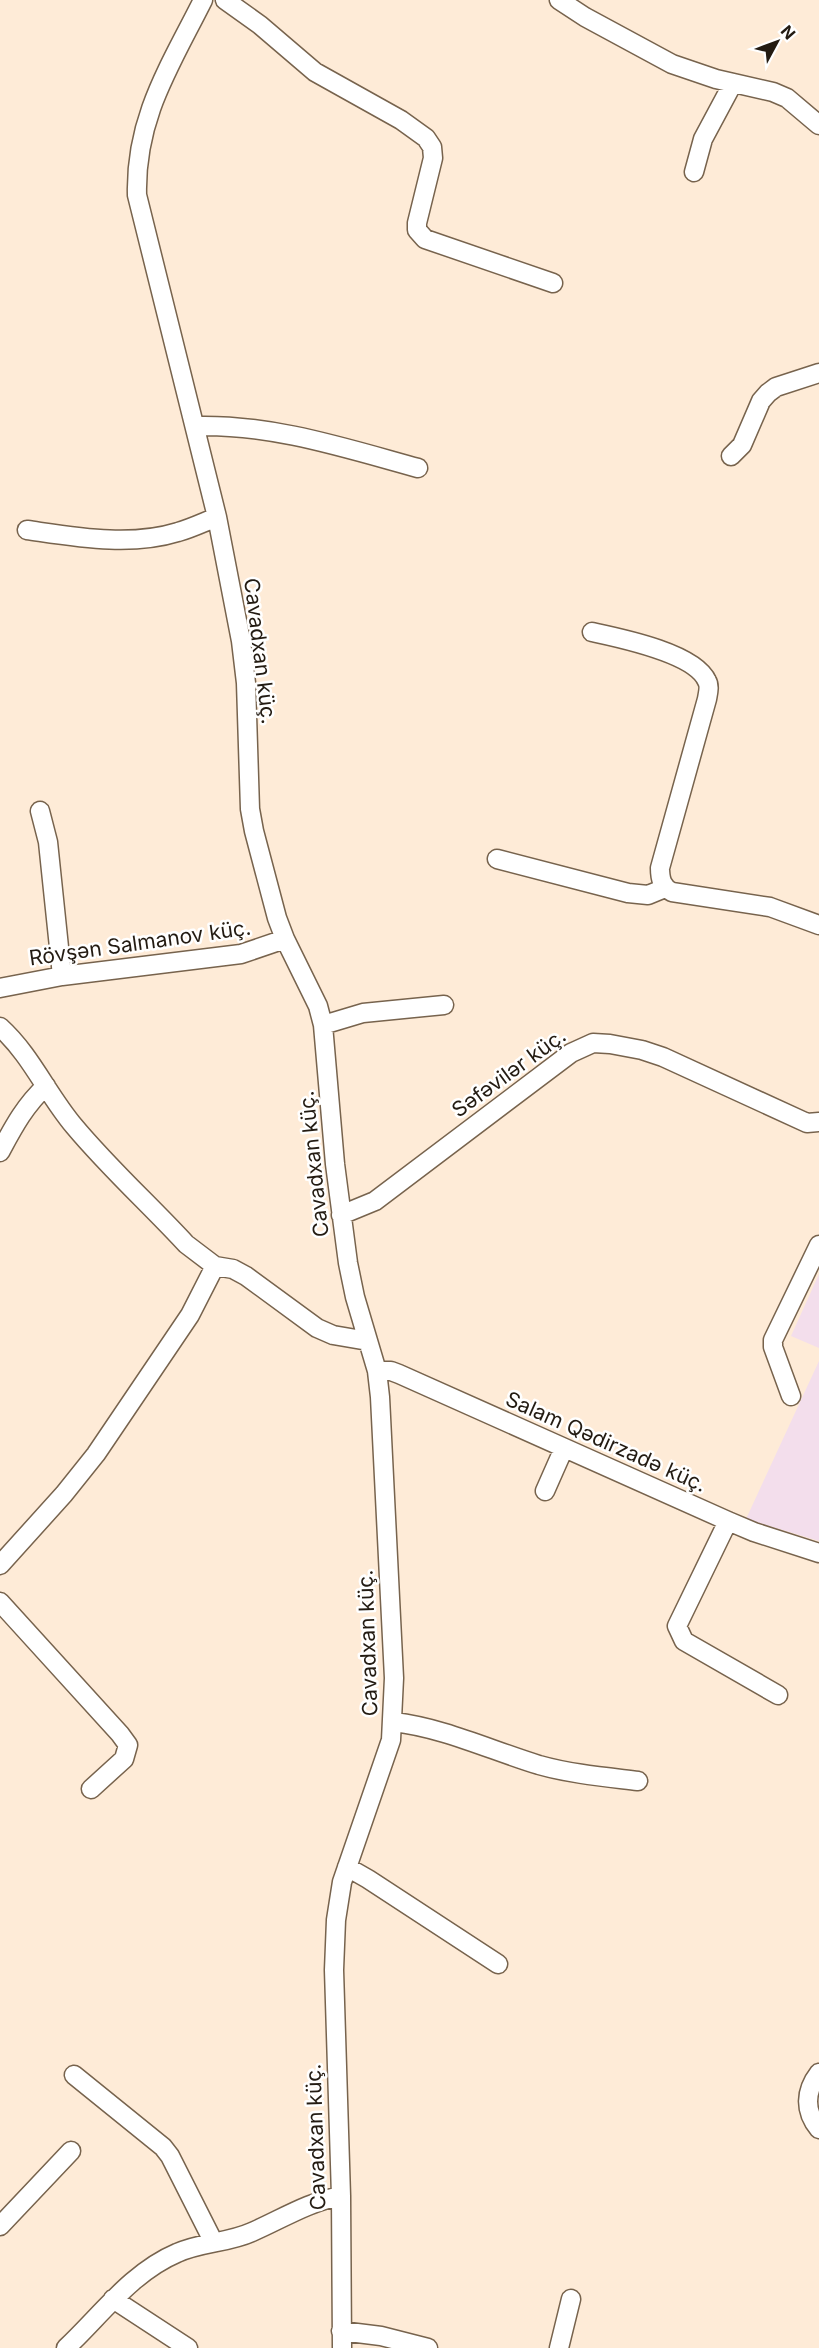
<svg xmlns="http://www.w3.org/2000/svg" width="819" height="2348" font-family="Inter,sans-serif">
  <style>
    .industrial { fill: #f3deec }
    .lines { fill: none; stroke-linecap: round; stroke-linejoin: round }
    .minor-casing { stroke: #77634d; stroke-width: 21 }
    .minor { stroke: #fff; stroke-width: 18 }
    .labels { text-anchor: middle; stroke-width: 5; stroke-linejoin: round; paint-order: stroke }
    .street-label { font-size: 21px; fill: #231b12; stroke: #fff }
  </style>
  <rect width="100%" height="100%" fill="#feebd7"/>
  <path class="industrial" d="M819,1274V1348L791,1336Z
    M819,1361V1541L746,1519Z"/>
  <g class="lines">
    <defs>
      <path id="minor" d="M203,0C170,66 135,118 137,195L217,517L241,641L246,683L250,809L254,831L277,918L285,939L318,1006L323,1025L335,1164L348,1263L355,1297L377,1371L380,1397L394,1678L391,1740L342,1882L336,1920L334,1970L341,2196L342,2348
        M225,0L260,25L315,72L401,120L426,138L432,147L433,158L417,223V230L425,239L553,283
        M559,0L585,17L672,64L716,79L773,92L787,98L819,125
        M694,172L703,139L733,83
        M196,426C272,424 345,448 418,468
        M731,456L742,445L761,401L768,393L776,387L819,373
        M27,530C76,537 130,547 178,532C192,528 204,522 217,517
        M592,632C620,638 695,653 707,681C710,686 708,693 707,699L660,868C660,879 662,887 672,892L770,907L819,925
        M40,811L48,842L62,976
        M497,859L628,893L648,895L665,888
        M0,988L62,976L241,954L285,939
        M323,1025L363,1013L444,1005
        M0,1027C31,1055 47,1094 74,1126C109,1168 150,1205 186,1244L215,1266L233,1269L246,1276L317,1328L333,1335L368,1341
        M0,1152C13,1128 25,1105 46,1086
        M341,1215L375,1201L571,1053L593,1043L610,1044L642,1050L663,1057L807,1123L819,1122
        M377,1371H391L399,1374L728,1521L754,1532L819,1553
        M791,1396L773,1347V1340L819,1245
        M545,1491L564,1448
        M728,1521L677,1626L684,1641L778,1695
        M0,1565L64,1494L96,1454L190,1315L215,1266
        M0,1602L120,1734L128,1745L124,1759L91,1789
        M394,1722C444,1728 490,1750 539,1765C571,1774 605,1777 638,1781
        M347,1867L368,1879L498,1964
        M819,2073C805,2091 804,2111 819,2129
        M74,2075L163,2147L170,2156L213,2241
        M0,2226L71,2151
        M113,2299L188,2348
        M341,2331L381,2336L428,2348
        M66,2348C101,2315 132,2272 177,2253C201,2242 228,2243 252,2232C282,2219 308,2202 341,2196
        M559,2348L571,2299"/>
    </defs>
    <use href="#minor" class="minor-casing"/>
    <use href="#minor" class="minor"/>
  </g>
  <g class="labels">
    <g class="street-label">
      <text transform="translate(260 651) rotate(83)" y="7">Cavadxan küç.</text>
      <text transform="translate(140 943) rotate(-8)" y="7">Rövşən Salmanov küç.</text>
      <text transform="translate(509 1073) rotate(-36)" y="7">Səfəvilər küç.</text>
      <text transform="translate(314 1164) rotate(-96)" y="7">Cavadxan küç.</text>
      <text transform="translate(606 1442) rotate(24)" y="7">Salam Qədirzadə küç.</text>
      <text transform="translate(368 1643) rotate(-92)" y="7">Cavadxan küç.</text>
      <text transform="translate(316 2137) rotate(-92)" y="7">Cavadxan küç.</text>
    </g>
  </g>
  <g transform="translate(777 42) rotate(49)" stroke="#ffffff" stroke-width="4.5" paint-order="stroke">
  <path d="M0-4.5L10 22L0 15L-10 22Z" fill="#231b12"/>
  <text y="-9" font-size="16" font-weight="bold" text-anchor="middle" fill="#231b12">N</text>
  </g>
</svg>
